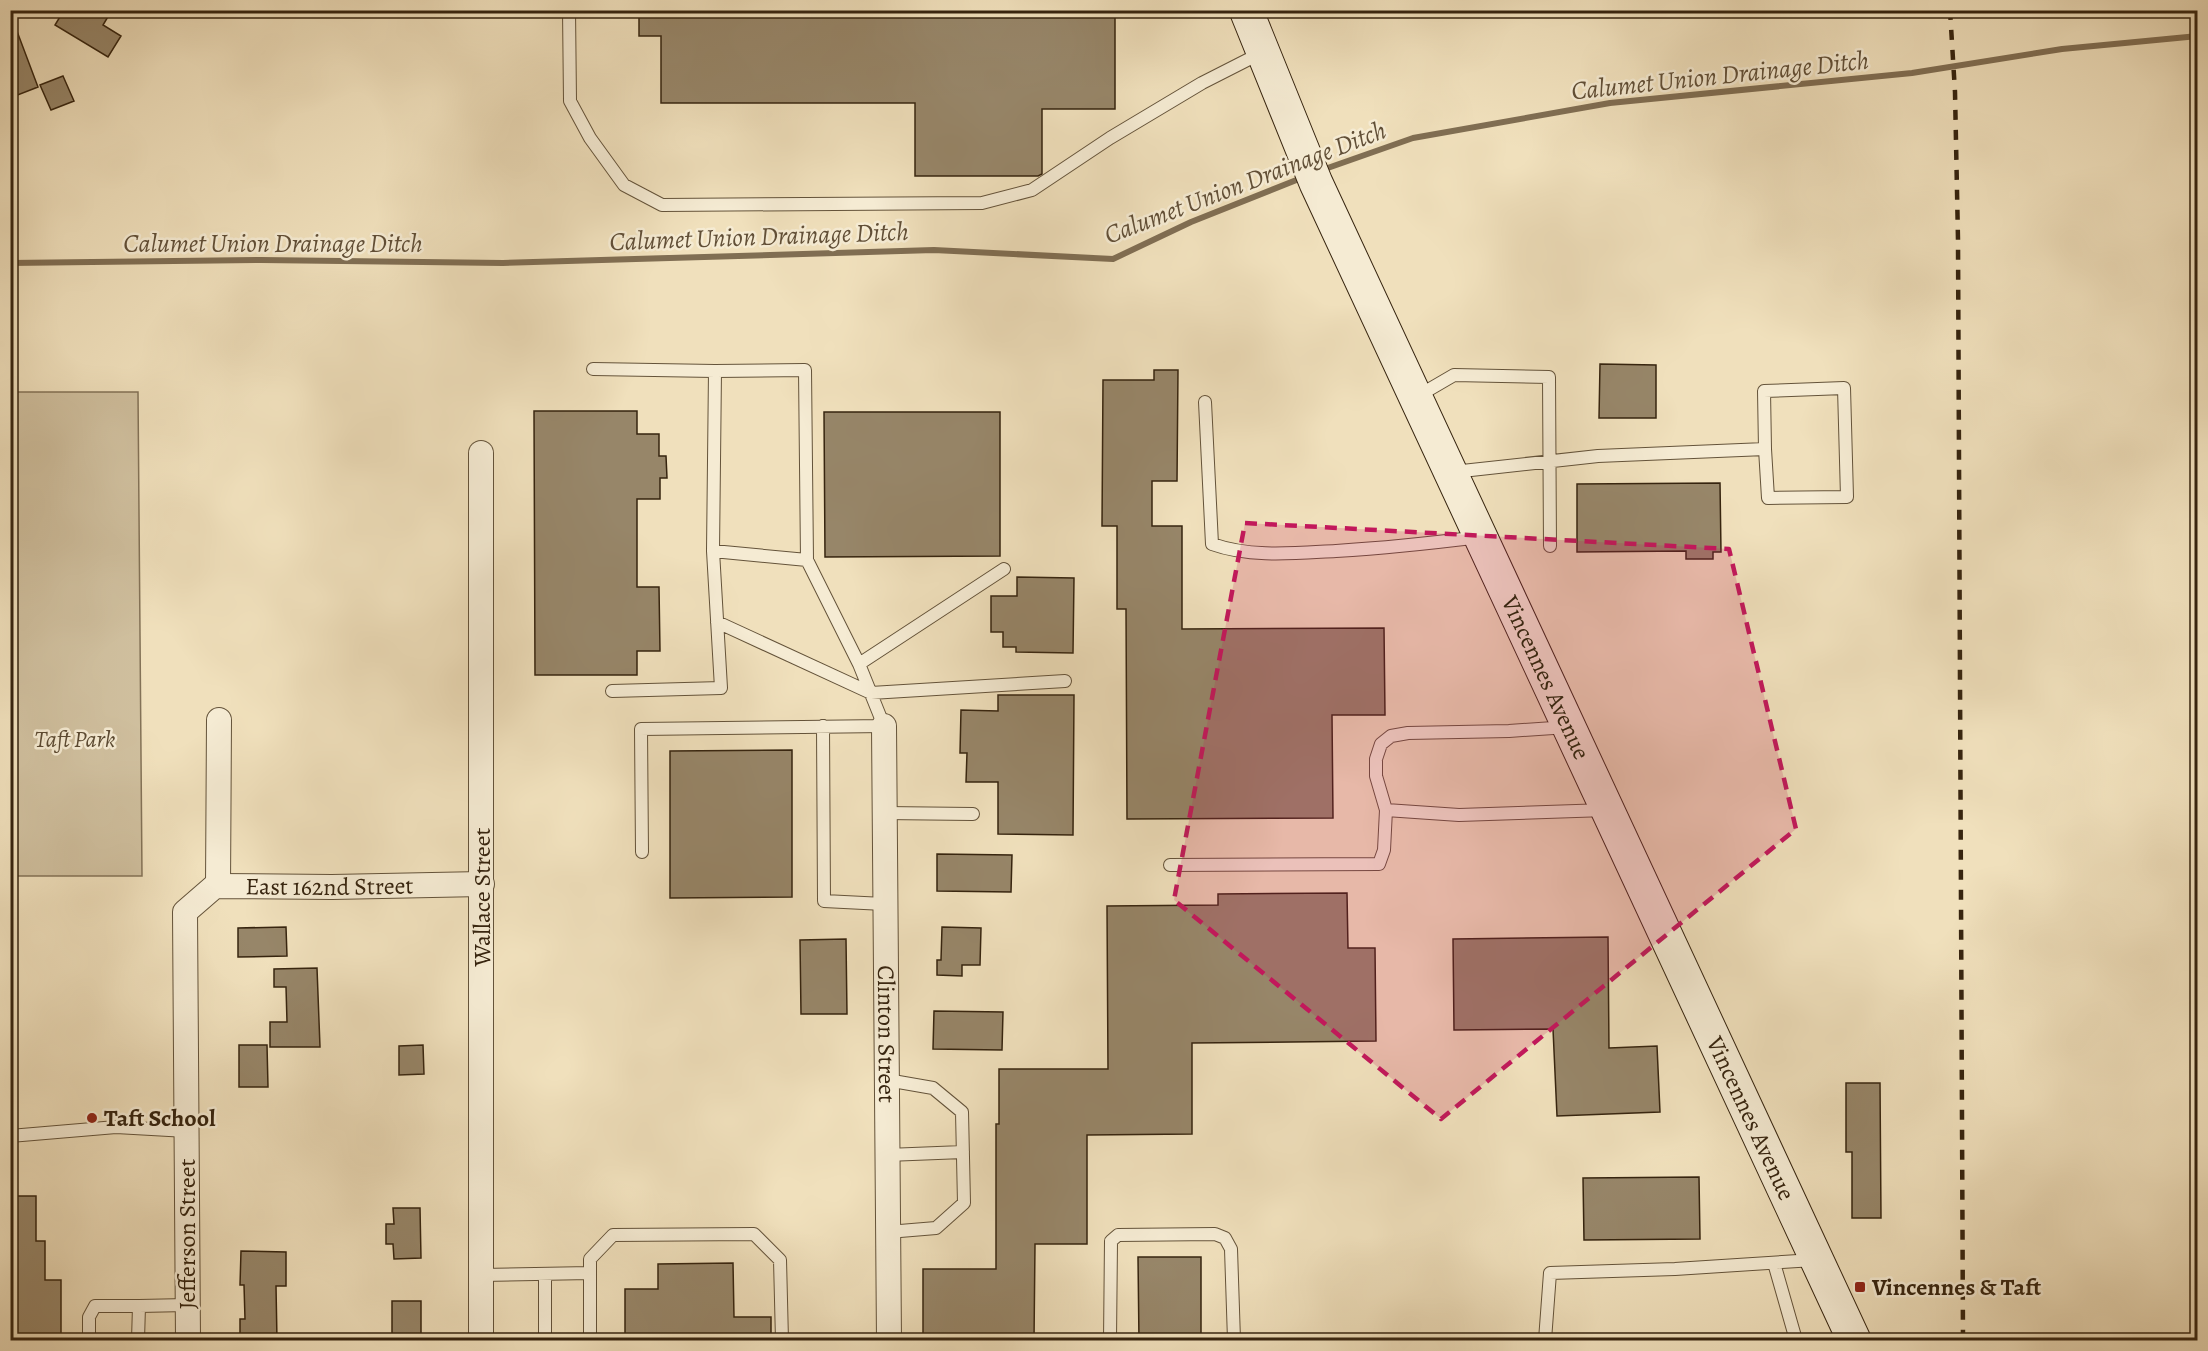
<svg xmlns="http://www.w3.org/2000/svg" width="2208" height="1351" font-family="Alegreya,serif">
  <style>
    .green { fill: #d0c09f; stroke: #837257; stroke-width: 1.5 }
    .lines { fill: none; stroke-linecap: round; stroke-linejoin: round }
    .stream { stroke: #806e53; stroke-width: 6 }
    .building { fill: #978669; stroke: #36240f; stroke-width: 1.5 }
    .lane-casing { stroke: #64533a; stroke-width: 14 }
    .street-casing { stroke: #64533a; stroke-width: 26 }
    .secondary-casing { stroke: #36240f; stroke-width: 35 }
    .lane { stroke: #f5ebd3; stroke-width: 12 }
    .street { stroke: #f5ebd3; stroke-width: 24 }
    .secondary { stroke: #f5ebd3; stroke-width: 33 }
    .rail { stroke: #36240f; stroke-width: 4.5; stroke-dasharray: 10 10; stroke-linecap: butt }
    .marked { fill: #c2185b; fill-opacity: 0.2; stroke: #c2185b; stroke-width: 4.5; stroke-dasharray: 12 8; stroke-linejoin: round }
    .poi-dot { fill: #8f2418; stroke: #f5ebd3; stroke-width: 2 }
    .labels { text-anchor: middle; stroke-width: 5; stroke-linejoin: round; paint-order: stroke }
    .street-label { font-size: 24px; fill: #36240f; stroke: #f5ebd3 }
    .park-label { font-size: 24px; font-style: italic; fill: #5c4b33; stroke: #f5ebd3 }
    .poi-label { font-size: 24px; font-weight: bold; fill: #36240f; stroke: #f5ebd3; text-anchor: start }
    .water-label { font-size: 26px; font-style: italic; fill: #614f37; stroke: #f5ebd3 }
  </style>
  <rect width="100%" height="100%" fill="#f0e0bc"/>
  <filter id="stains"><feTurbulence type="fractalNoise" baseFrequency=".00333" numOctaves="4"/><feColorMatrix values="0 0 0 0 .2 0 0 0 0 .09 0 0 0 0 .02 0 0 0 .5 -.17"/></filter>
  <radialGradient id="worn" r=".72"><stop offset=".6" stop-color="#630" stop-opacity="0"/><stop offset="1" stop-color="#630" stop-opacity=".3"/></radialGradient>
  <path class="green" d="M 10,392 L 138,392 L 142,876 L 11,876 Z"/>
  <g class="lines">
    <path class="stream" d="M 1322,170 L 1413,138 L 1610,103 L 1912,73 L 2062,49 L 2198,36
      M 10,263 L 261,260 L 503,263 L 934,250 L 1113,259 L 1191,222 L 1304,177"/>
  </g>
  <path class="building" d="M 64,10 L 112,10 L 103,25 L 121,36 L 108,57 L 55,25 Z
    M 639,10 L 1115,10 L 1115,109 L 1042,109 L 1042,174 L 1038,176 L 915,176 L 915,103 L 661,103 L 661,36 L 639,36 Z
    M 12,18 L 38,87 L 10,98 L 10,19 Z
    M 63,76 L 74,101 L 51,110 L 40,85 Z
    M 1600,364 L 1656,365 L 1656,418 L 1599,418 Z
    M 1154,370 L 1178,370 L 1177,481 L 1152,481 L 1152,526 L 1182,526 L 1182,629 L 1384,628 L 1385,715 L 1332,715 L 1333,818 L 1127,819 L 1126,609 L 1117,609 L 1117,526 L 1102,526 L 1103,380 L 1154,380 Z
    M 534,411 L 637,411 L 637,434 L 659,434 L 659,456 L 666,456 L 667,478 L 660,478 L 660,499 L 637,499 L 637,587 L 659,587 L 660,651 L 637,651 L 637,675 L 535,675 Z
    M 824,412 L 1000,412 L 1000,556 L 825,557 Z
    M 1720,483 L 1721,552 L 1713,552 L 1713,559 L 1686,559 L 1686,551 L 1577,552 L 1577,484 Z
    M 1017,577 L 1074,578 L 1073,653 L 1016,652 L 1016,647 L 1003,647 L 1003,632 L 991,632 L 991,596 L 1017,596 Z
    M 998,695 L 1074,695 L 1073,835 L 998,834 L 998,782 L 966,782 L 967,753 L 960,753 L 961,710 L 998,711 Z
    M 792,750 L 792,897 L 670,898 L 670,751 Z
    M 937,854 L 1012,855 L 1011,892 L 937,891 Z
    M 1347,893 L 1348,948 L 1375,948 L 1376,1041 L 1192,1043 L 1192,1134 L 1087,1135 L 1087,1244 L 1035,1244 L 1034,1341 L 923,1341 L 923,1269 L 996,1269 L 996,1124 L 999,1124 L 999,1069 L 1108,1069 L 1107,906 L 1218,905 L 1218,894 Z
    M 286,927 L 287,956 L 238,957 L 238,928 Z
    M 942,927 L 981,928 L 980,965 L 962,965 L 962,976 L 937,975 L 937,960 L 941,960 Z
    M 1608,937 L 1609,1048 L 1657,1046 L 1660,1112 L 1557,1116 L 1553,1029 L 1454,1030 L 1453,939 Z
    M 846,939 L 847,1014 L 801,1014 L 800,940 Z
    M 317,968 L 320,1047 L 270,1047 L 270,1022 L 287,1022 L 286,987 L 274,987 L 274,969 Z
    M 934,1011 L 1003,1012 L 1002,1050 L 933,1049 Z
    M 239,1045 L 267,1045 L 268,1087 L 239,1087 Z
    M 423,1045 L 424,1074 L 399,1075 L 399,1046 Z
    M 1846,1083 L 1880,1083 L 1881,1218 L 1852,1218 L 1852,1152 L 1846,1152 Z
    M 1699,1177 L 1700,1239 L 1584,1240 L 1583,1178 Z
    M 10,1196 L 36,1196 L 36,1241 L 45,1241 L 45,1280 L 61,1280 L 61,1341 L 10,1341 Z
    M 393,1208 L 420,1208 L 421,1258 L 394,1259 L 393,1244 L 386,1244 L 386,1224 L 394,1224 Z
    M 241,1251 L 286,1252 L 286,1286 L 276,1286 L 277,1341 L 240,1341 L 240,1319 L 245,1319 L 244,1285 L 240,1285 Z
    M 1138,1257 L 1201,1257 L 1201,1341 L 1139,1341 Z
    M 733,1263 L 734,1317 L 771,1317 L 771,1341 L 625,1341 L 625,1289 L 658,1289 L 658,1264 Z
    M 392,1301 L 421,1301 L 421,1341 L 392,1341 Z"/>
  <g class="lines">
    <defs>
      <path id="lane" d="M 569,10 L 570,101 L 590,138 L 624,185 L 662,205 L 982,203 L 1032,190 L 1110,138 L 1202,83 L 1263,52
        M 593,369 L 715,371 L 713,551 L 721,688 L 612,691
        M 715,371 L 805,370 L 807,560
        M 1418,396 L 1454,375 L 1549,377 L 1550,546
        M 1205,402 L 1212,544 C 1251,558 1296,553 1336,551 C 1384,548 1432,543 1480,537
        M 1453,472 L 1598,456 L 1765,449 L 1764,391 L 1844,388 L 1847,497 L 1768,498 L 1765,449
        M 717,622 L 871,693 L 1065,681
        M 859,664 L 1004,569
        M 823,726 L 824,901 L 884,904
        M 1568,727 L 1509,731 L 1408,733 L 1391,736 L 1381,744 L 1376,759 L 1376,776 L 1386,810 L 1459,815 L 1606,810
        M 884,813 L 973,814
        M 642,852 L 641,729 L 884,726 L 859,664 L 807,560 L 713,551
        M 1170,865 L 1379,864 L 1384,850 L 1386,810
        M 887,1080 L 933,1088 L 962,1112 L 964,1203 L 936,1228 L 888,1232
        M 10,1136 L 116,1127 L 187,1131
        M 887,1155 L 963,1152
        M 1774,1263 L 1796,1340
        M 545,1274 L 545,1340
        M 481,1275 L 590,1273
        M 89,1340 L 89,1317 L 95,1306 L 139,1306
        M 138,1340 L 139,1306 L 187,1305
        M 590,1340 L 590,1259 L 613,1235 L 754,1234 L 780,1260 L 782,1340
        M 1110,1340 L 1111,1241 L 1118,1235 L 1215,1234 L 1225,1238 L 1231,1249 L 1234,1340
        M 1545,1340 L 1550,1273 L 1675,1269 L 1814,1260"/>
      <g id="street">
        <path d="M 481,453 L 481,1340"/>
        <path id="s1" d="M 884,726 L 889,1340"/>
        <path d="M 218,886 L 219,720"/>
        <path id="s2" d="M 188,1340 L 185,912 L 215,886 L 332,887 L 482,884"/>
      </g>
      <g id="secondary">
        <path id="s3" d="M 1246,10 L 1316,183 L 1854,1340"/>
      </g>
    </defs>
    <use href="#lane" class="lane-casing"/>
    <use href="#street" class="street-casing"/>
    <use href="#secondary" class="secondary-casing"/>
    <use href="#lane" class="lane"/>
    <use href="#street" class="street"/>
    <use href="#secondary" class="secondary"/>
    <path class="rail" d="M 1950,10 L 1955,92 L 1958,240 L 1963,1340"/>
  </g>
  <path class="marked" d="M 1245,523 L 1729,549 L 1796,829 L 1441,1119 L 1174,900 Z"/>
  <g class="poi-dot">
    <circle cx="92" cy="1118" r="6"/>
    <rect x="1854" y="1281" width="12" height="12" rx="3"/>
  </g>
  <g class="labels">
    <g class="street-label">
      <text dy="8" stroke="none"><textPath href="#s3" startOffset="732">Vincennes Avenue</textPath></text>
      <text dy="8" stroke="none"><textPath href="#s2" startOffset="582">East 162nd Street</textPath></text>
      <text transform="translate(482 897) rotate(-90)" y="8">Wallace Street</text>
      <text dy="8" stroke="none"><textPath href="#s1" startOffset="308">Clinton Street</textPath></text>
      <text dy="8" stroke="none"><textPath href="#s3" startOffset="1218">Vincennes Avenue</textPath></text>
      <text transform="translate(187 1234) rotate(-90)" y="8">Jefferson Street</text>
    </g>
    <g class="park-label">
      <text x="75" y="747">Taft Park</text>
    </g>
    <g class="poi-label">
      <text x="104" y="1126">Taft School</text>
      <text x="1872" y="1295">Vincennes &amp; Taft</text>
    </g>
    <g class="water-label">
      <text transform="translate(1720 75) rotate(-6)" y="9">Calumet Union Drainage Ditch</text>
      <text transform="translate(1245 182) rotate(-21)" y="9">Calumet Union Drainage Ditch</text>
      <text transform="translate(759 236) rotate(-2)" y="9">Calumet Union Drainage Ditch</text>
      <text x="273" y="252">Calumet Union Drainage Ditch</text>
    </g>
  </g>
  <rect width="2208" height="1351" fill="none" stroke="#f0e0bc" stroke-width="36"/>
  <rect x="12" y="12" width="2184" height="1327" fill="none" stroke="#36240f" stroke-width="3"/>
  <rect x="18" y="18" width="2172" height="1315" fill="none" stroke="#36240f" stroke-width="1.5"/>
  <rect width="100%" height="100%" filter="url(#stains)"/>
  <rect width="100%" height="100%" fill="url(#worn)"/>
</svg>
